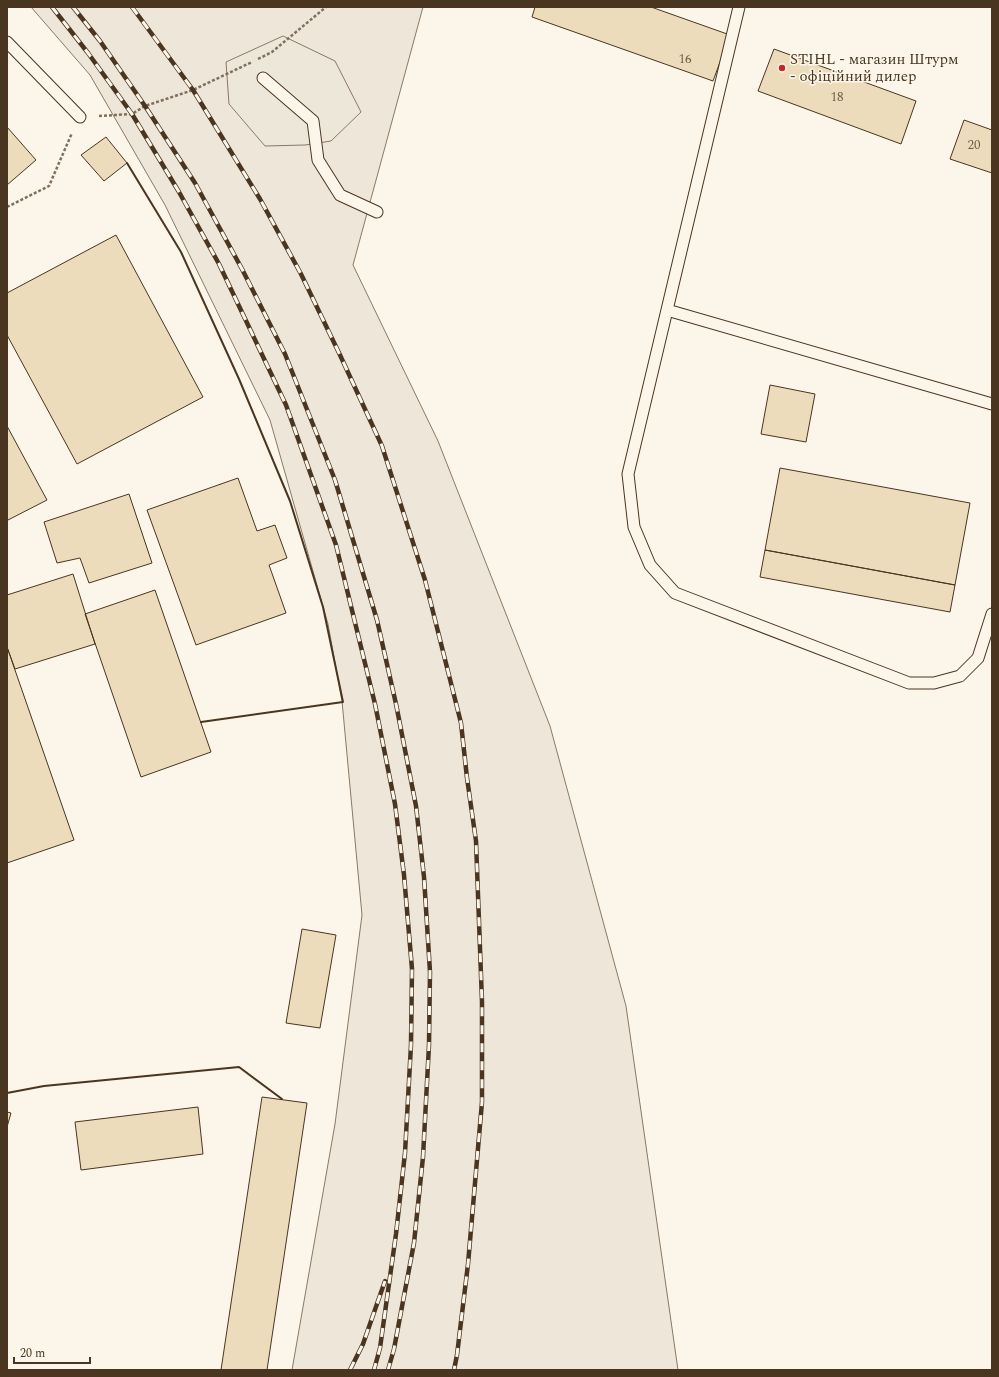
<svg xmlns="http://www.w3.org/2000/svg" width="999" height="1377" font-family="Spectral,serif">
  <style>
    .green { fill: #ede6d9; stroke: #887966 }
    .parking { fill: #ede7d9; stroke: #887966 }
    .building { fill: #ecdcbc; stroke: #4a3520 }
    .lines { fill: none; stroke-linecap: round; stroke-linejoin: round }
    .lane-casing { stroke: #4a3520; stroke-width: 13 }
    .path { stroke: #7f6f5c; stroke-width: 2.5; stroke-dasharray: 3 2; stroke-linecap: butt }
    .lane { stroke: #fbf6e9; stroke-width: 11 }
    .rail-casing { stroke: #4a3520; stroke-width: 4.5 }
    .rail { stroke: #fbf6e9; stroke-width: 3; stroke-dasharray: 9; stroke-linecap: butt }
    .wall { stroke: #4a3520; stroke-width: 2 }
    .poi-dot { fill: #c62828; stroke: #fbf6e9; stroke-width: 1.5 }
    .labels { text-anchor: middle; stroke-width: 3; stroke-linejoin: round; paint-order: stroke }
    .number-label { font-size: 13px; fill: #725f47 }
    .poi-label { font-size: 15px; fill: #4a3520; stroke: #fbf6e9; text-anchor: start }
  </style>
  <rect width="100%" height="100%" fill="#fbf6e9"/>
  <path class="green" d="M 31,7 L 423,7 L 353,265 L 438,441 L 550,726 L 626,1006 L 678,1370 L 292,1370 L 335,1124 L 362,915 L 342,701 L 328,624 L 270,420 L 165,205 L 90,75 Z"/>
  <path class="parking" d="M 283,36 L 335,61 L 361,112 L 331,141 L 305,145 L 265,146 L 229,104 L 226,62 Z"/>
  <path class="building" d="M 535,7 L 651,7 L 730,35 L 713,81 L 532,17 Z
    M 774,49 L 916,101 L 901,144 L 758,91 Z
    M 964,120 L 992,130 L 992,173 L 950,159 Z
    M 7,127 L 36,160 L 7,185 Z
    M 106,137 L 127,163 L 104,181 L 81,155 Z
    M 116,235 L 203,397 L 77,464 L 7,335 L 7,293 Z
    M 770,385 L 815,394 L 806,442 L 761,434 Z
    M 7,426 L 47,500 L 8,520 L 7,519 Z
    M 780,468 L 970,503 L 955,585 L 765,550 Z
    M 238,478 L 257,531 L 275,525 L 287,558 L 269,565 L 286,613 L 196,645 L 147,510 Z
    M 129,494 L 152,563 L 89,583 L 80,558 L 57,563 L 44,522 Z
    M 765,550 L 955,585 L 950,612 L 760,577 Z
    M 73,574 L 95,644 L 15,669 L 7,647 L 7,595 Z
    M 155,590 L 211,752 L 141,777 L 85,614 Z
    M 7,647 L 74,840 L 7,863 Z
    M 302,929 L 336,935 L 320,1028 L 286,1023 Z
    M 262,1097 L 307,1103 L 267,1370 L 221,1370 Z
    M 198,1107 L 203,1154 L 81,1170 L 75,1122 Z
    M 7,1112 L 11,1113 L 7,1127 Z"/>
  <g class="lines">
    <defs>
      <path id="lane" d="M 739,7 L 628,474 L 634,527 L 650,565 L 675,593 L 909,683 L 934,683 L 960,676 L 978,658 L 992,614
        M 7,42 L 80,117
        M 263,78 L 313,121 L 318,160 L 340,195 L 377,212
        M 667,310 L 992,404"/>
    </defs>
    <use href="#lane" class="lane-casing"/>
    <path class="path" d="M 258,59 L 272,52 L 326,7
      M 99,116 L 132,114 L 145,106 L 193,90 L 252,62
      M 7,207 L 49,186 L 72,133"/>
    <use href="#lane" class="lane"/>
    <defs>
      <path id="rail" d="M 52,7 L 88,53 L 132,114 L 179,192 L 219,264 L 286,405 L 336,545 L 375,704 L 395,804 L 404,875 L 412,969 L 411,1045 L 405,1153 L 396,1234 L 380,1348 L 374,1370
        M 73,7 L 100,41 L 145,106 L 195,183 L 242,269 L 285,354 L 335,480 L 377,620 L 396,704 L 416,806 L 424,877 L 430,972 L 429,1045 L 423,1157 L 414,1243 L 394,1349 L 388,1370
        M 132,7 L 193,90 L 260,199 L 301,274 L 340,355 L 382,446 L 425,580 L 461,723 L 467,778 L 476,841 L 482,1002 L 482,1102 L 468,1264 L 457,1355 L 454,1370
        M 350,1370 L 363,1344 L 385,1281"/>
    </defs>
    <use href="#rail" class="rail-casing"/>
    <use href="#rail" class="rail"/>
    <path class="wall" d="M 127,163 L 181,252 L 239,379 L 290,501 L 323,607 L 343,702 L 201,722
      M 7,1093 L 44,1086 L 239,1067 L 282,1099"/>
  </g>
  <circle class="poi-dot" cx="782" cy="68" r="4"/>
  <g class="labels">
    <g class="number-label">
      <text x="685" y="63">16</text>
      <text x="837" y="101">18</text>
      <text x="974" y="149">20</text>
    </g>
    <g class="poi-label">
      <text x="790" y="64">STIHL - магазин Штурм<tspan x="790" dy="17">- офіційний дилер</tspan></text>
    </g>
  </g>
  <rect width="999" height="1377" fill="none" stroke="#4a3520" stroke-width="16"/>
  <path d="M14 1357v6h76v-6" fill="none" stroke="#4a3520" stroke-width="2"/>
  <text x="20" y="1357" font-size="12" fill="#4a3520" stroke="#fbf6e9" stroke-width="3" paint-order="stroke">20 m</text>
</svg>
